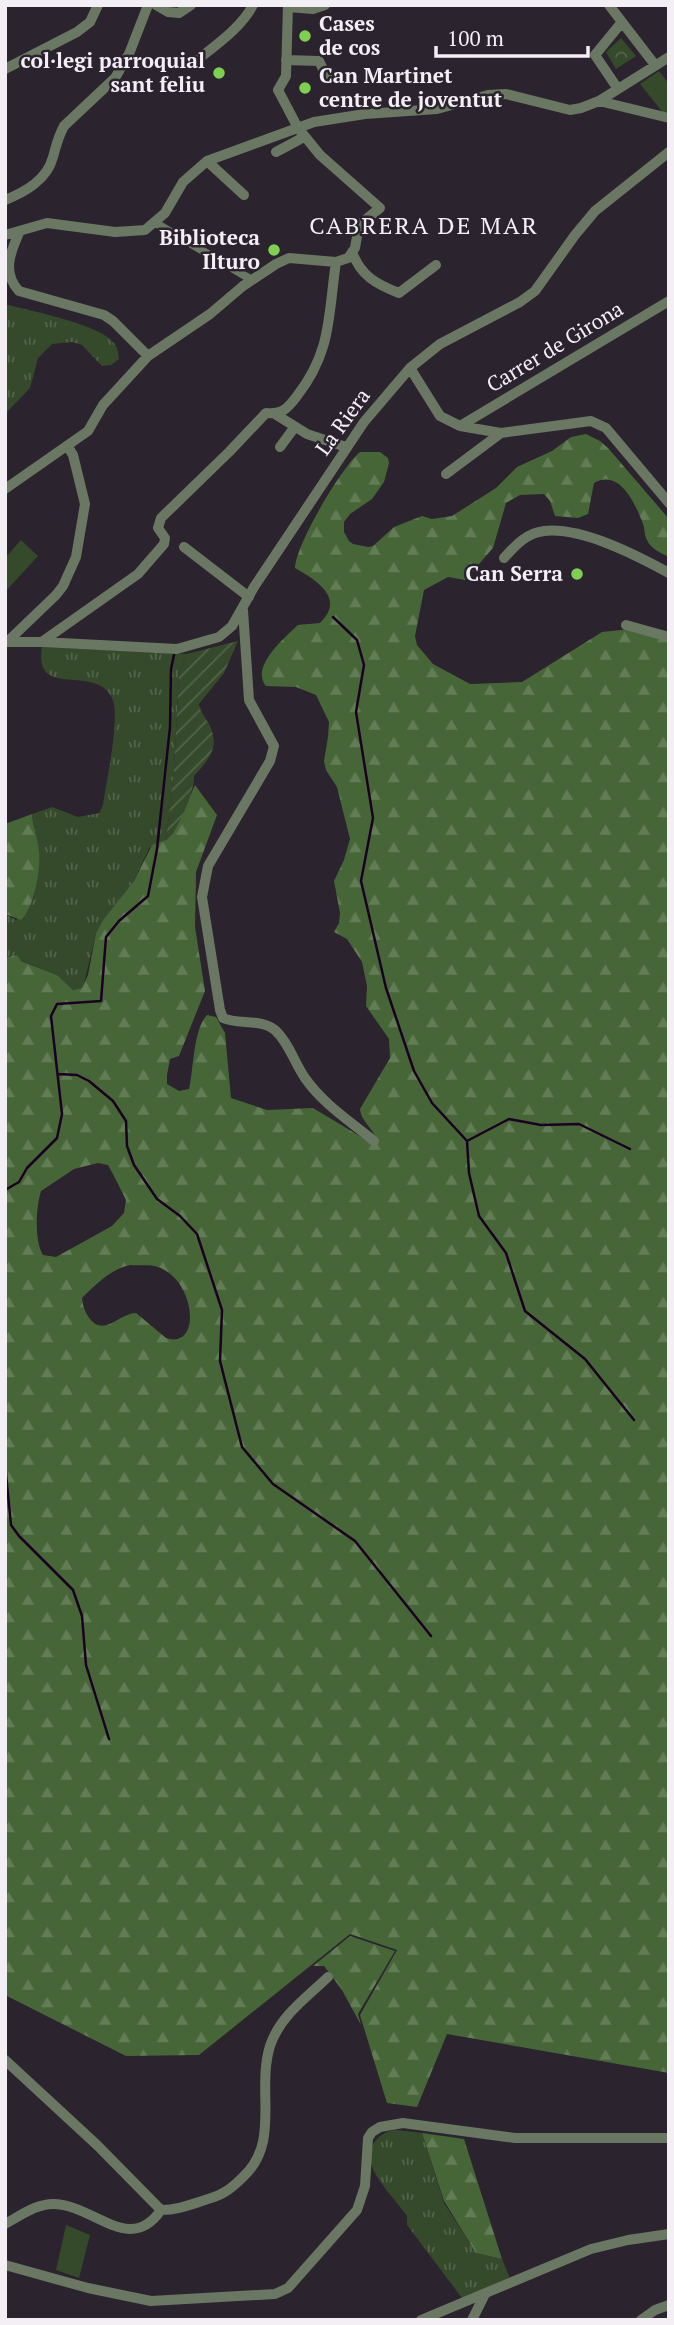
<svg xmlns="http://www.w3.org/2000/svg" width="674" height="2325" font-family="'PT Serif',serif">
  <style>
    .grass { fill: url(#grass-tufts) }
    .forest { fill: url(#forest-firs); fill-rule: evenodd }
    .park { fill: url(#park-crowns) }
    .garden { fill: url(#garden-furrows) }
    .pitch { fill: #354a2b }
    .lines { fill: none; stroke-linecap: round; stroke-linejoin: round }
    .stream { stroke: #1a0021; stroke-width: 2.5 }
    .pedestrian { stroke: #697763; stroke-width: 8 }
    .minor { stroke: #697763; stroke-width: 10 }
    .poi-dot { fill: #7fd052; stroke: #2b232d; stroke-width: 2.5 }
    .labels { text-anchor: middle; stroke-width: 5; stroke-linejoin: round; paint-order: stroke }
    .poi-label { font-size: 21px; font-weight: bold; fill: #f4eff5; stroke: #2b232d; text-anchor: end }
    .street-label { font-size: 21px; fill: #f4eff5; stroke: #2b232d }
    .quarter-label { font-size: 24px; letter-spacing: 2px; fill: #f4eff5; stroke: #2b232d }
  </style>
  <defs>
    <pattern id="grass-tufts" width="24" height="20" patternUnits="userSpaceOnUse" patternTransform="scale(1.75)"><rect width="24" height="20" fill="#354a2b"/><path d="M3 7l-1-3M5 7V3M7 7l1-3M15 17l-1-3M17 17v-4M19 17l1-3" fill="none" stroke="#53644a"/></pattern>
    <pattern id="forest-firs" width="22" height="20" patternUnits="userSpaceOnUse" patternTransform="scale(1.75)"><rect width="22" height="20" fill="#476638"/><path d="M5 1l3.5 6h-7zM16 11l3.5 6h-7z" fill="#627c55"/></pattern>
    <pattern id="park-crowns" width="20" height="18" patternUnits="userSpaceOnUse" patternTransform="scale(1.75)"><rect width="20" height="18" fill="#354a2b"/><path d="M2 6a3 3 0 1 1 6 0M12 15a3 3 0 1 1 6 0" fill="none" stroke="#53644a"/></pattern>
    <pattern id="garden-furrows" width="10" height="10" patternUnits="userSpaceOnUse" patternTransform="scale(1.75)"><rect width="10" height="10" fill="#354a2b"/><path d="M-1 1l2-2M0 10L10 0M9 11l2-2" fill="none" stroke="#53644a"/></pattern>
  </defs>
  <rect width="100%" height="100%" fill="#2b232d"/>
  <path class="grass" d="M 5,304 C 30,311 100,324 114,343 C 118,348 118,353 119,359 L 111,365 L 102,366 L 82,345 L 72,342 L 52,344 L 38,358 L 30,388 L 5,414 Z
    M 42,647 L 187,654 L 179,672 L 174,770 L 166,840 L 149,848 L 134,881 L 103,920 L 96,933 L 84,984 L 82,988 L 73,990 L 57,975 L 10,956 L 5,958 L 5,914 L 16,920 L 28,911 L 34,896 L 39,865 L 39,852 L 32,814 L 52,807 L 78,817 L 99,813 L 103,805 C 106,782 121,717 112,698 C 96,663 33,701 42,647 Z
    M 396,2130 L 422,2133 L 444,2203 L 476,2253 L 502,2259 L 511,2281 L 462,2298 L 407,2225 L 407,2216 C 397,2202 382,2187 374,2171 C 364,2152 375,2132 396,2130 Z"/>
  <path class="forest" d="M 586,434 L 600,441 L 608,448 L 669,519 L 669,557 C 661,553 651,549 647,540 C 644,535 645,529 643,524 C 636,505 620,468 594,483 L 588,514 L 578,518 L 555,516 L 550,501 L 544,494 L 520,495 L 506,503 L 493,548 L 465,580 L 448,577 L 424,590 L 415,636 L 417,645 L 433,664 L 470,684 L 522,682 L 602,632 L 630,629 L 669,641 L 669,2073 L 447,2034 L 417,2107 L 387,2103 L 360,2015 L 397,1950 L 350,1934 L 199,2055 L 126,2056 L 5,1995 L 5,958 L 17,955 L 21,961 L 57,975 L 73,990 L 82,988 L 88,975 L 96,933 L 103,920 L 134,881 L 152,845 L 166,840 L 173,833 L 195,785 L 217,815 L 196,872 L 195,927 L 205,991 L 179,1056 L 170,1059 L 167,1075 L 167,1084 L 179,1091 L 189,1089 C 194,1068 193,1030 207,1015 L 216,1017 L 225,1033 L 231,1098 L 267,1110 L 313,1108 L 368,1141 L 377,1142 C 374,1128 361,1122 360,1109 L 390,1058 L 389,1039 L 366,1006 L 367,986 L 362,962 L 347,939 L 334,932 L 339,923 L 340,913 L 334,881 L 344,860 L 350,839 L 337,787 L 326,770 L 324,761 L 328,737 L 329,722 L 316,695 L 296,687 L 266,686 C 250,667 284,638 298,625 L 320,623 C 346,598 316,580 295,568 C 296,544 341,468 360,452 L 380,452 L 388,458 L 389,463 L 384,482 L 372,499 L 350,514 L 344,522 L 344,532 L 349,541 L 353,544 L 368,547 L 373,546 L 394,527 L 422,516 L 432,519 L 452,516 L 496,488 L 517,467 L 552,451 L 571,437 ZM 98,1163 L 108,1165 L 113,1174 L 126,1200 L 124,1213 L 112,1226 L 56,1257 L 43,1255 C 34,1240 36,1207 41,1191 L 74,1169 ZM 130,1265 C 139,1266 149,1264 158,1267 C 196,1280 202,1350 166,1338 L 136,1313 C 120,1313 104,1337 90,1319 C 85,1312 83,1307 82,1298 C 95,1285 111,1269 130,1265 Z
    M 32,814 C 33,827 38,839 39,852 C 41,869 34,909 21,920 L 5,914 L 5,824 Z
    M 350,1936 L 395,1951 L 358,2014 L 361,2025 L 342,1990 L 324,1966 L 313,1966 Z
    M 422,2133 L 464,2139 L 502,2259 L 476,2253 L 444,2201 Z"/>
  <path class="park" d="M 621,38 L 636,56 L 616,69 L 606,52 Z"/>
  <path class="garden" d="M 238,641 L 224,673 L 199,704 C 201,713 205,717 209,724 C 221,748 208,760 194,776 C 195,790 178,832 166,840 L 174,770 L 179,672 L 187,654 Z"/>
  <path class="pitch" d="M 659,71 L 669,84 L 669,110 L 664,114 L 640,84 Z
    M 21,540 L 38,556 L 5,592 L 5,558 Z
    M 66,2225 L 90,2235 L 79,2278 L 56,2270 Z"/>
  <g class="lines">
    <path class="stream" d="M 333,617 L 357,640 L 364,665 L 356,712 L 373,818 L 361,881 L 386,988 L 414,1071 L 432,1103 L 467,1141 L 469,1173 L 479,1216 L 506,1253 L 525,1311 L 585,1359 L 634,1420
      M 58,1074 L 77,1075 L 89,1081 L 113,1101 L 126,1121 L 127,1146 L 134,1165 L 157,1199 L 180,1216 L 197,1234 L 222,1310 L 220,1361 L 242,1447 L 273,1484 L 355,1541 L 431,1636
      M 467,1141 L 509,1119 L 541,1125 L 579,1124 L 630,1149
      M 5,1190 L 19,1182 L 27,1168 L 57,1138 L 62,1114 L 51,1016 L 57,1004 L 101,1001 L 106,937 L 119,921 L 148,896 L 157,849 L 170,727 L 171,669 L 174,655
      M 5,1464 L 11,1525 L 19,1536 L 73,1590 L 82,1616 L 86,1665 L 109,1739"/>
    <path class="pedestrian" d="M 154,222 L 252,280"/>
    <path class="minor" d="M 156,5 L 168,12 L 179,13 L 191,5
      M 609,5 L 655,65
      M 288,7 L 313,9 L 325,5
      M 286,60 L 319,61 L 328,79 L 354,78
      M 196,61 C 216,45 241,28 253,5
      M 5,69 L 77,32 L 90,22 L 98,5
      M 618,89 L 595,55 L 622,22
      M 599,101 L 669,118
      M 276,152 L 304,137
      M 207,161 L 244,195
      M 5,200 C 25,192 47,180 53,157 C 56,146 58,137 64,126 L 115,78 L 129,54 L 148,5
      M 19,233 C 10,253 2,273 19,291 L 104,315 L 113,321 L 148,356
      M 5,235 L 47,223 L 115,232 L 145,230 L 165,213 L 183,182 L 207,161 L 314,122 L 365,114 L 437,109 L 488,95 L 506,94 L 570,110 L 581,108 L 599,101 L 669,57
      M 352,252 C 361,276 376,284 399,293 L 436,265
      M 410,368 L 440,416 L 460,426 L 501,433 L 591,421 L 606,428 L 669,503
      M 275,414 L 307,434 L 346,447
      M 460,426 L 669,301
      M 280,447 L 294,428
      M 446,474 L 501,433
      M 5,489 L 88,431 L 103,405 L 148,356 L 210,314 L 243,286 L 276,264 L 289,258 L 336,262 L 348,258 L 355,248 L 359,225 L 380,208 L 320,155 L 298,128 L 278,90 L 286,76 L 288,5
      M 184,547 L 249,597
      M 504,558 C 515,546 526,533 544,531 C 582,527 636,555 669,573
      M 243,610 L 249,700 L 274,746 L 270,761 L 208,866 L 202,897 L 220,1010 L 223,1018 C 239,1025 262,1018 276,1031 C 289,1043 295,1064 305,1078 C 323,1104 350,1121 374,1141
      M 626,625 L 669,637
      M 43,641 L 138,574 L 164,544 L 165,538 L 158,528 L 161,518 L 229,452 L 266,413 C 282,415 288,408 297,396 C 332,351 328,316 336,262
      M 7,642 L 42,642 L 177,649 L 219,637 L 232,626 L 254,587 L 364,422 L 410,368 L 440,344 L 520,302 L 535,291 L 575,235 L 595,211 L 669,152
      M 7,642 L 56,595 L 63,586 L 76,557 L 85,504 L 73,455 L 68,447
      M 5,2060 L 97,2145 L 161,2210 C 130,2255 95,2206 55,2204 C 37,2203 20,2216 5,2224
      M 161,2210 C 178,2210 192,2204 208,2199 C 223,2195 232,2188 243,2177 C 281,2142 256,2091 270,2046 C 280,2016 306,1998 328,1977
      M 5,2265 L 88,2288 L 151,2301 L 275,2294 L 288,2288 L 357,2210 L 365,2186 L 368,2138 L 372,2132 L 380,2127 L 403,2123 L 515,2138 L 669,2138
      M 421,2320 L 591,2249 L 628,2240 L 669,2234
      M 472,2320 L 485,2294
      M 641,2320 L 655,2310 L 669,2305"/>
  </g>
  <g class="poi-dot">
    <circle cx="305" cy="36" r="7"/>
    <circle cx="219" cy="73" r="7"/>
    <circle cx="305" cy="88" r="7"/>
    <circle cx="274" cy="250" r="7"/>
    <circle cx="577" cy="574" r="7"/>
  </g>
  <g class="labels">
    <g class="poi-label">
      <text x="319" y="31" text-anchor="start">Cases<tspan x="319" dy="24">de cos</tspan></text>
      <text x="205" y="68">col·legi parroquial<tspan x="205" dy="24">sant feliu</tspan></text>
      <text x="319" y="83" text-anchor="start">Can Martinet<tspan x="319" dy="24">centre de joventut</tspan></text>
      <text x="260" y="245">Biblioteca<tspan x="260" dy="24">Ilturo</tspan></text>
      <text x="563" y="581">Can Serra</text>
    </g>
    <g class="street-label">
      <text transform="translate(555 347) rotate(-31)" y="7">Carrer de Girona</text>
      <text transform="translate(343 422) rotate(-54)" y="7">La Riera</text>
    </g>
    <g class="quarter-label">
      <text x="424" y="234">CABRERA DE MAR</text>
    </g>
  </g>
  <rect width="674" height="2325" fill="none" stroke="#f4eff5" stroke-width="14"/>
  <path d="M436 46v10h152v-10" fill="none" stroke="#f4eff5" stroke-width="3.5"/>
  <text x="447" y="46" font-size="21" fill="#f4eff5" stroke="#2b232d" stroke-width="5" paint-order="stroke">100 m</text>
</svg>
